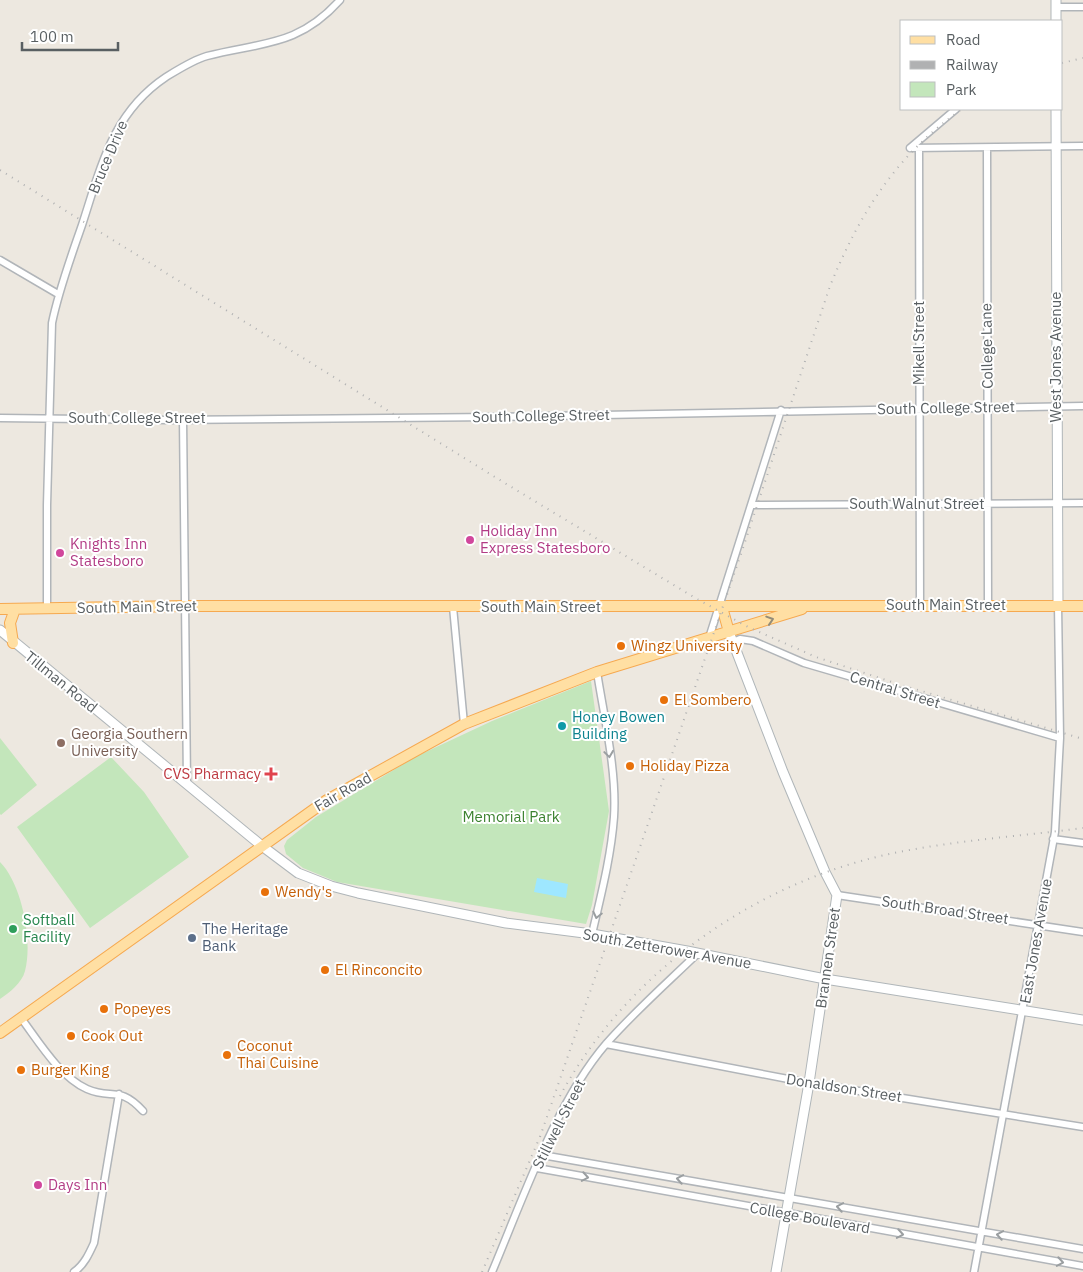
<svg xmlns="http://www.w3.org/2000/svg" width="1083" height="1272" font-family="'IBM Plex Sans',sans-serif">
  <style>
    .green { fill: #c3e6bb }
    .water { fill: #9ee7ff }
    .lines { fill: none; stroke-linecap: round; stroke-linejoin: round }
    .street-casing { stroke: #b1b5b9; stroke-width: 9 }
    .secondary-casing { stroke: #b0b6b9; stroke-width: 11 }
    .primary-casing { stroke: #f6a950; stroke-width: 12 }
    .street { stroke: #fff; stroke-width: 6 }
    .secondary { stroke: #fff; stroke-width: 9 }
    .primary { stroke: #ffdfa3; stroke-width: 10 }
    .rail { stroke: #b0b1b2; stroke-width: 2; stroke-dasharray: 1 6; stroke-linecap: butt }
    .oneway { stroke: #938c79 }
    .oneway2 { stroke: #9b9fa1 }
    .hotel-dot { fill: #d1479c; stroke: #fff; stroke-width: 2 }
    .food-dot { fill: #e8710a; stroke: #fff; stroke-width: 2 }
    .culture-dot { fill: #0f9aa8; stroke: #fff; stroke-width: 2 }
    .education-dot { fill: #8d6e63; stroke: #fff; stroke-width: 2 }
    .health-dot { fill: #e0444e; stroke: #fff; stroke-width: 2 }
    .leisure-dot { fill: #2e9e5b; stroke: #fff; stroke-width: 2 }
    .service-dot { fill: #5c6f8a; stroke: #fff; stroke-width: 2 }
    .labels { text-anchor: middle; stroke-width: 4; stroke-linejoin: round; paint-order: stroke }
    .street-label { font-size: 15px; fill: #595f62; stroke: #fff }
    .hotel-label { font-size: 15px; fill: #b23c85; stroke: #fff; text-anchor: start }
    .food-label { font-size: 15px; fill: #c56008; stroke: #fff; text-anchor: start }
    .culture-label { font-size: 15px; fill: #0d838f; stroke: #fff; text-anchor: start }
    .education-label { font-size: 15px; fill: #785e54; stroke: #fff; text-anchor: start }
    .health-label { font-size: 15px; fill: #be3a42; stroke: #fff; text-anchor: end }
    .park-label { font-size: 15px; fill: #3c8230; stroke: #fff }
    .leisure-label { font-size: 15px; fill: #27864d; stroke: #fff; text-anchor: start }
    .service-label { font-size: 15px; fill: #4e5e75; stroke: #fff; text-anchor: start }
  </style>
  <rect width="100%" height="100%" fill="#ede8e0"/>
  <path class="green" d="M 591,681 L 609,811 L 592,905 L 586,924 L 337,882 L 303,868 L 286,854 L 284,846 L 287,840 L 316,817 L 415,757 L 492,721 Z
    M 0,738 L 37,785 L 1,815 L 0,814 Z
    M 111,757 L 144,792 L 189,857 L 90,928 L 17,827 Z
    M 0,862 C 22,884 33,941 25,971 C 22,983 9,993 0,999 Z"/>
  <path class="water" d="M 537,878 L 568,884 L 566,898 L 534,892 Z"/>
  <g class="lines">
    <defs>
      <path id="street" d="M 1056,7 L 1083,7
        M 910,148 L 1083,146
        M 910,148 L 956,109
        M 919,148 L 920,606
        M 987,148 L 988,605
        M 0,260 L 58,294
        M 0,418 L 168,420 L 495,417 L 1083,406
        M 183,419 L 187,783
        M 752,505 L 1083,503
        M 453,607 L 464,724
        M 47,609 L 47,505 L 52,323 C 59,289 71,257 82,225 C 101,167 112,113 166,77 C 179,69 193,60 207,56 C 261,42 298,47 340,0
        M 709,638 L 781,410
        M 733,642 L 740,639 L 753,641 L 804,663 L 1060,738
        M 1053,839 L 1083,843
        M 837,895 L 1083,932
        M 592,934 C 601,895 611,857 614,817 C 617,771 604,717 597,672
        M 21,1018 C 39,1042 59,1076 87,1089 C 112,1100 119,1085 143,1111
        M 606,1044 L 809,1083 L 1083,1127
        M 542,1155 L 1083,1249
        M 537,1168 L 1083,1266
        M 74,1272 C 84,1265 89,1254 94,1243 L 119,1094
        M 492,1272 C 522,1201 556,1102 606,1044 C 634,1012 667,983 698,953
        M 974,1272 L 1055,832 L 1060,738 L 1058,605"/>
      <path id="secondary" d="M 1056,21 L 1056,0
        M 1056,109 L 1058,605
        M 0,630 L 262,846 L 298,873 L 331,886 L 358,893 L 506,923 L 592,934 L 687,951 L 825,979 L 1083,1020
        M 729,632 L 783,772 L 825,872 L 837,895 L 809,1083 L 776,1272"/>
      <path id="primary" d="M 722,607 L 729,632
        M 0,609 L 184,606 L 1083,606
        M 13,643 L 10,623 L 15,609
        M 0,1033 L 327,800 L 464,724 L 597,672 L 802,609"/>
    </defs>
    <use href="#street" class="street-casing"/>
    <use href="#secondary" class="secondary-casing"/>
    <use href="#primary" class="primary-casing"/>
    <use href="#street" class="street"/>
    <use href="#secondary" class="secondary"/>
    <use href="#primary" class="primary"/>
    <path class="rail" d="M 1062,63 L 1083,58
      M 0,170 L 503,482 L 697,599 L 748,627 L 816,657 L 898,684 L 1083,739
      M 560,1096 C 628,970 760,879 899,852 C 960,840 1022,836 1083,828
      M 540,1137 L 741,554 L 830,286 C 860,213 896,155 962,109
      M 482,1272 L 542,1132"/>
  </g>
  <defs><path id="oneway-chevron" d="M-2-3.5L2.5 0L-2 3.5" fill="none" stroke-width="1.6" stroke-linecap="round" stroke-linejoin="round" transform="scale(1.25)"/></defs>
  <use class="oneway" href="#oneway-chevron" transform="translate(770 620) rotate(-18)"/>
  <g class="oneway2">
    <use href="#oneway-chevron" transform="translate(609 754) rotate(82)"/>
    <use href="#oneway-chevron" transform="translate(597 915) rotate(103)"/>
    <use href="#oneway-chevron" transform="translate(585 1177) rotate(10)"/>
    <use href="#oneway-chevron" transform="translate(680 1179) rotate(-170)"/>
    <use href="#oneway-chevron" transform="translate(840 1207) rotate(-170)"/>
    <use href="#oneway-chevron" transform="translate(900 1234) rotate(10)"/>
    <use href="#oneway-chevron" transform="translate(1000 1235) rotate(-170)"/>
    <use href="#oneway-chevron" transform="translate(1060 1262) rotate(10)"/>
  </g>
  <g class="hotel-dot">
    <circle cx="470" cy="540" r="5"/>
    <circle cx="60" cy="553" r="5"/>
    <circle cx="38" cy="1185" r="5"/>
  </g>
  <g class="food-dot">
    <circle cx="621" cy="646" r="5"/>
    <circle cx="664" cy="700" r="5"/>
    <circle cx="630" cy="766" r="5"/>
    <circle cx="265" cy="892" r="5"/>
    <circle cx="325" cy="970" r="5"/>
    <circle cx="104" cy="1009" r="5"/>
    <circle cx="71" cy="1036" r="5"/>
    <circle cx="227" cy="1055" r="5"/>
    <circle cx="21" cy="1070" r="5"/>
  </g>
  <circle class="culture-dot" cx="562" cy="726" r="5"/>
  <circle class="education-dot" cx="61" cy="743" r="5"/>
  <path class="health-dot" d="M268.5 766.5h5v5h5v5h-5v5h-5v-5h-5v-5h5z"/>
  <circle class="leisure-dot" cx="13" cy="929" r="5"/>
  <circle class="service-dot" cx="192" cy="938" r="5"/>
  <g class="labels">
    <g class="street-label">
      <text transform="translate(108 157) rotate(-67)" y="5">Bruce Drive</text>
      <text transform="translate(919 343) rotate(-90)" y="5">Mikell Street</text>
      <text transform="translate(987 346) rotate(-91)" y="5">College Lane</text>
      <text transform="translate(1056 357) rotate(-90)" y="5">West Jones Avenue</text>
      <text transform="translate(946 408) rotate(-1)" y="5">South College Street</text>
      <text transform="translate(541 416) rotate(-1)" y="5">South College Street</text>
      <text x="137" y="423">South College Street</text>
      <text x="917" y="509">South Walnut Street</text>
      <text x="946" y="610">South Main Street</text>
      <text transform="translate(137 607) rotate(-1)" y="5">South Main Street</text>
      <text x="541" y="612">South Main Street</text>
      <text transform="translate(61 682) rotate(39)" y="5">Tillman Road</text>
      <text transform="translate(895 690) rotate(17)" y="5">Central Street</text>
      <text transform="translate(343 792) rotate(-30)" y="5">Fair Road</text>
      <text transform="translate(945 910) rotate(8)" y="5">South Broad Street</text>
      <text transform="translate(1036 941) rotate(-80)" y="5">East Jones Avenue</text>
      <text transform="translate(667 949) rotate(10)" y="5">South Zetterower Avenue</text>
      <text transform="translate(828 958) rotate(-82)" y="5">Brannen Street</text>
      <text transform="translate(844 1088) rotate(9)" y="5">Donaldson Street</text>
      <text transform="translate(559 1124) rotate(-63)" y="5">Stillwell Street</text>
      <text transform="translate(810 1218) rotate(10)" y="5">College Boulevard</text>
    </g>
    <g class="hotel-label">
      <text x="480" y="536">Holiday Inn<tspan x="480" dy="17">Express Statesboro</tspan></text>
      <text x="70" y="549">Knights Inn<tspan x="70" dy="17">Statesboro</tspan></text>
      <text x="48" y="1190">Days Inn</text>
    </g>
    <g class="food-label">
      <text x="631" y="651">Wingz University</text>
      <text x="674" y="705">El Sombero</text>
      <text x="640" y="771">Holiday Pizza</text>
      <text x="275" y="897">Wendy's</text>
      <text x="335" y="975">El Rinconcito</text>
      <text x="114" y="1014">Popeyes</text>
      <text x="81" y="1041">Cook Out</text>
      <text x="237" y="1051">Coconut<tspan x="237" dy="17">Thai Cuisine</tspan></text>
      <text x="31" y="1075">Burger King</text>
    </g>
    <g class="culture-label">
      <text x="572" y="722">Honey Bowen<tspan x="572" dy="17">Building</tspan></text>
    </g>
    <g class="education-label">
      <text x="71" y="739">Georgia Southern<tspan x="71" dy="17">University</tspan></text>
    </g>
    <g class="health-label">
      <text x="261" y="779">CVS Pharmacy</text>
    </g>
    <g class="park-label">
      <text x="511" y="822">Memorial Park</text>
    </g>
    <g class="leisure-label">
      <text x="23" y="925">Softball<tspan x="23" dy="17">Facility</tspan></text>
    </g>
    <g class="service-label">
      <text x="202" y="934">The Heritage<tspan x="202" dy="17">Bank</tspan></text>
    </g>
  </g>
  <rect x="900" y="20" width="162" height="90" fill="#ffffff" stroke="#bdbfc0"/>
  <rect x="910" y="36" width="25" height="8" fill="#ffdfa3" stroke="#bdbfc0"/>
  <text x="946" y="45" font-size="15" fill="#595f62">Road</text>
  <rect x="910" y="61" width="25" height="8" fill="#b0b1b2" stroke="#bdbfc0"/>
  <text x="946" y="70" font-size="15" fill="#595f62">Railway</text>
  <rect x="910" y="82" width="25" height="15" fill="#c3e6bb" stroke="#bdbfc0"/>
  <text x="946" y="95" font-size="15" fill="#595f62">Park</text>
  <path d="M22 42v8h96v-8" fill="none" stroke="#595f62" stroke-width="2.5"/>
  <text x="30" y="42" font-size="15" fill="#595f62" stroke="#ffffff" stroke-width="4" paint-order="stroke">100 m</text>
</svg>
